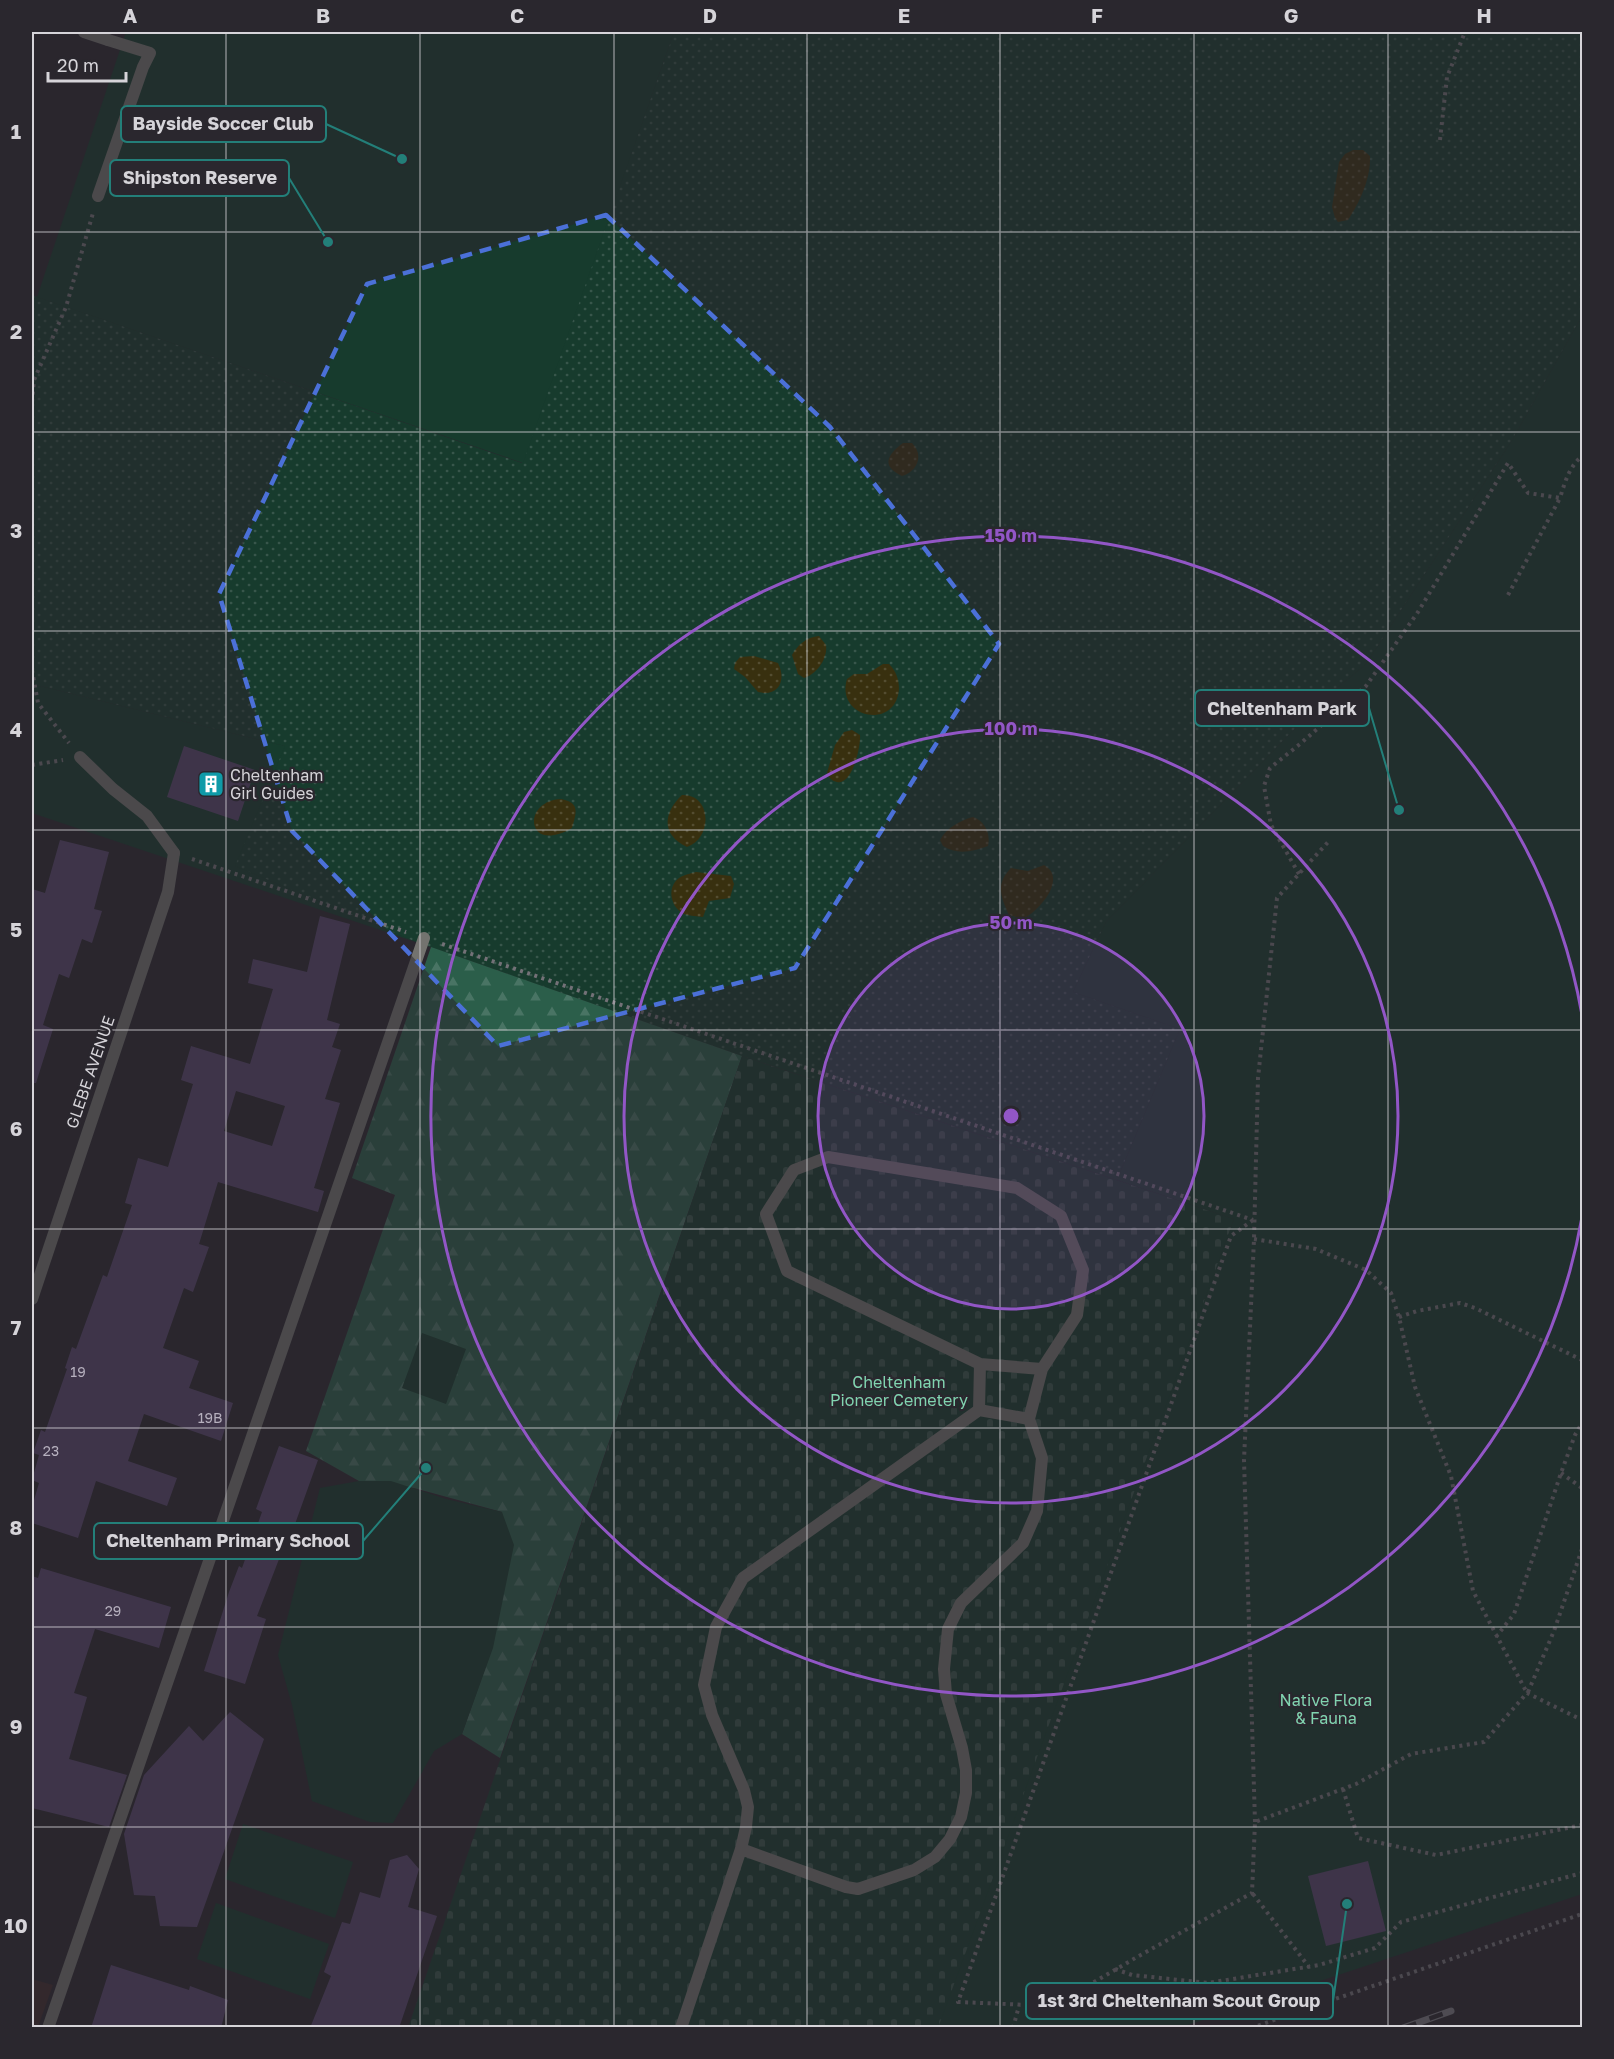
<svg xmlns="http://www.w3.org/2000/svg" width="1614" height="2059" font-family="'Golos Text',sans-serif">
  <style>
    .commercial { fill: #3e2a2a }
    .grass { fill: url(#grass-dots) }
    .forest { fill: url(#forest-firs) }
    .sand { fill: url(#sand-dots) }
    .cemetery { fill: url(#cemetery-stones) }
    .green { fill: #173b2d }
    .building { fill: #58466c; fill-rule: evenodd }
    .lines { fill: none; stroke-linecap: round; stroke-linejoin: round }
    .path { stroke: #737177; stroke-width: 4; stroke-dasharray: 3 4.5; stroke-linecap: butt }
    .service { stroke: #73736f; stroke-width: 12 }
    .minor { stroke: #73736f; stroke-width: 12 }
    .rail-casing { stroke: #7a787e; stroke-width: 7 }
    .rail { stroke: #2a272e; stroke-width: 4.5; stroke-dasharray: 14; stroke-linecap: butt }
    .marked { fill: none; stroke: #4b70d8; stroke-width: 4.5; stroke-dasharray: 12 8; stroke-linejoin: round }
    .grid { fill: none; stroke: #d6d4d9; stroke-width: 1.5; stroke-opacity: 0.55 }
    .ring { fill: none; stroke: #9256c6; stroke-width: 3 }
    .labels { text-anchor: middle; stroke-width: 4.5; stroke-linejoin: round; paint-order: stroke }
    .number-label { font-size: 14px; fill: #b6b0be }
    .poi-label { font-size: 16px; fill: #d6d4d9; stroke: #2a272e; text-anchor: start }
    .street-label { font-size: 16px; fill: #d6d4d9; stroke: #2a272e }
    .park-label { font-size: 16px; fill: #81d4b0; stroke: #2a272e }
    .centre { fill: #9256c6; stroke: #2a272e; stroke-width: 3 }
    .ring-label { font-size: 18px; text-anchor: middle; font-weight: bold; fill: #9256c6; stroke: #2a272e; stroke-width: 4.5; stroke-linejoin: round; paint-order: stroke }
    .leader { fill: none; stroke: #237f79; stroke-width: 2 }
    .callout-dot { fill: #237f79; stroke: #2a272e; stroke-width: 2 }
    .callout { fill: #2a272e; stroke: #237f79; stroke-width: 2 }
    .callout-label { font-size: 18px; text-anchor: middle; font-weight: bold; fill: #d6d4d9 }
    .neatline { fill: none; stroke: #d6d4d9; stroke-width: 2 }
    .grid-label { font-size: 20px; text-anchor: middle; font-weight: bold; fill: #d6d4d9 }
  </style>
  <defs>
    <pattern id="grass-dots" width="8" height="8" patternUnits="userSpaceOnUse" patternTransform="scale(1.5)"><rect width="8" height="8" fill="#173b2d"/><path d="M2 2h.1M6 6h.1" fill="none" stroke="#38564b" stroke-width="1.8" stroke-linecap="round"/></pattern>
    <pattern id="forest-firs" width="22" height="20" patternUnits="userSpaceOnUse" patternTransform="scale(1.5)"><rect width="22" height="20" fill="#2b5e4a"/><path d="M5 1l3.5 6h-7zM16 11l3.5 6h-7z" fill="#497464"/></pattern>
    <pattern id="sand-dots" width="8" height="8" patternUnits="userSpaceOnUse" patternTransform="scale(1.5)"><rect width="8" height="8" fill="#38300f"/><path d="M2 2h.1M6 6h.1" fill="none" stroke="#544d31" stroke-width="1.8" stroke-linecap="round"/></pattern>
    <pattern id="cemetery-stones" width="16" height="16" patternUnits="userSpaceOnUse" patternTransform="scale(1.5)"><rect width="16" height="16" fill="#173b2d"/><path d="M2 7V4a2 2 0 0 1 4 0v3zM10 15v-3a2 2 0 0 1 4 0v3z" fill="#38564b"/></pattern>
  </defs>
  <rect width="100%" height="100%" fill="#2a272e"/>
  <path class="commercial" d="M 32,1979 L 53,1985 L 38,2027 L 32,2027 Z"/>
  <path class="grass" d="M 674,32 L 1582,32 L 1582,316 L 1511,442 L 1366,664 L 1325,698 L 1106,922 L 1073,992 L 1180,1029 L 1117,1180 L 742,1056 L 416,942 L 234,866 L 284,746 L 32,684 L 32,295 L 522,463 Z"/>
  <path class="forest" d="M 431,947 L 742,1056 L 500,1758 L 462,1734 L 493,1646 L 502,1512 L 414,1488 L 359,1481 L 306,1451 L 395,1195 L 352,1178 Z"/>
  <path class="sand" d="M 1353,150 L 1363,150 L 1370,156 C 1371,178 1360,202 1348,220 L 1338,222 L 1335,218 L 1332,207 L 1339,162 L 1345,154 Z
    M 903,443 L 912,443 C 924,455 918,471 902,476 C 880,466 888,454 903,443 Z
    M 819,636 L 826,645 C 828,658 817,674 804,678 L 798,674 L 792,655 C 798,645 806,637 819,636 Z
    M 754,656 L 778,663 C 787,681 778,697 758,692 L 745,677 L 734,669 L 735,663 L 740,657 Z
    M 883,664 L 889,664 C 896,671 899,679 899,689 C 896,731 835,718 847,679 L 854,674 L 867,674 Z
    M 852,730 L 860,735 C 861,746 852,786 837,782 C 832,781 829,778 827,773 L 835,745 L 844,732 Z
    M 682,795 C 712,794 713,838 687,847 C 661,835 663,813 682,795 Z
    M 561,799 C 581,803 576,813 572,828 C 526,855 521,801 561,799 Z
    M 973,817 C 985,821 991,834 988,846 C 973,852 956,855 943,846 L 940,840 C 946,828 961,820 973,817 Z
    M 1044,865 C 1068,878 1039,911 1023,919 L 1009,915 C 1001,897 995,884 1011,868 L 1028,871 Z
    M 696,872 L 731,876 L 734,884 L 730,898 L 709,901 L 703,917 C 697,916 690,916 684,914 C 673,909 667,893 675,882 C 680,875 689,874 696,872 Z"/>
  <path class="cemetery" d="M 742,1056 L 1234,1219 L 945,2027 L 408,2028 Z"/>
  <path class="green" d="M 126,32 L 674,32 L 523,463 L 37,297 Z
    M 1582,316 L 1582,1894 L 1182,2027 L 938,2028 L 1234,1219 L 1117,1180 L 1180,1029 L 1073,992 L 1106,922 L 1325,698 L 1366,664 L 1511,442 Z
    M 32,684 L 285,746 L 235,866 L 416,942 L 32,813 Z
    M 422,1333 L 466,1349 L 446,1404 L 402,1388 Z
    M 359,1481 L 391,1481 L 446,1499 L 502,1512 L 514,1545 L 493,1648 L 462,1734 L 434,1751 L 393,1823 L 370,1822 L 312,1801 L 292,1705 L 278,1655 L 320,1488 Z
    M 243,1824 L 353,1862 L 335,1918 L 225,1879 Z
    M 216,1903 L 329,1944 L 310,1999 L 197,1959 Z"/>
  <path class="building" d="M 184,746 L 255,770 L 238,821 L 167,797 Z
    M 60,840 L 109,852 L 94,909 L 102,911 L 92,943 L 82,939 L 69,978 L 59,974 L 43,1025 L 53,1029 L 36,1083 L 32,1083 L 32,889 L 45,893 Z
    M 320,916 L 350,924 L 327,1020 L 340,1024 L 332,1047 L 341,1050 L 325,1099 L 340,1103 L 314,1188 L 324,1191 L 318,1212 L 218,1182 L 199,1244 L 209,1247 L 193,1292 L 184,1288 L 163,1348 L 199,1361 L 189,1388 L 233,1403 L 221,1441 L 144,1414 L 128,1461 L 177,1478 L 167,1506 L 96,1481 L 78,1538 L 32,1523 L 32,1507 L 39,1483 L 32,1480 L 39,1455 L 33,1453 L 41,1430 L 45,1432 L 67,1369 L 65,1368 L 72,1347 L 76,1349 L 103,1275 L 107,1277 L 132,1205 L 125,1203 L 138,1158 L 168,1167 L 193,1084 L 181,1080 L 191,1046 L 250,1064 L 273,989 L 248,983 L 253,959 L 307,972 ZM 236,1091 L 285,1106 L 272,1146 L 224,1131 Z
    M 279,1446 L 318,1460 L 295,1524 L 293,1523 L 257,1616 L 266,1619 L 245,1684 L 204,1671 L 229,1592 L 239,1566 L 242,1568 L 262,1512 L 256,1509 Z
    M 41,1568 L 171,1607 L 159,1648 L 95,1629 L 74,1693 L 87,1697 L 69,1759 L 127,1775 L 109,1827 L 32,1808 L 32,1576 L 38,1578 Z
    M 230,1712 L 264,1739 L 197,1927 L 160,1926 L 155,1896 L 134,1895 L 124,1834 L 144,1775 L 189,1726 L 203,1741 Z
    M 407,1855 L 419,1869 L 408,1907 L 437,1916 L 399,2028 L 310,2028 L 331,1976 L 324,1972 L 342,1922 L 350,1924 L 360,1892 L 380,1898 L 390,1860 Z
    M 1368,1861 L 1386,1931 L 1326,1946 L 1308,1876 Z
    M 111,1965 L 189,1990 L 190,1986 L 228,2000 L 221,2028 L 91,2028 Z"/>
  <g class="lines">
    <path class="path" d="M 1440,140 L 1447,77 L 1465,32
      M 32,402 L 34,380 L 66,307 L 93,213
      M 1508,595 L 1560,498
      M 32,670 L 38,703 L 69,743
      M 32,765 L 63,760
      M 192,859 L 406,932
      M 1299,874 L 1271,825 L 1264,786 L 1270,768 L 1300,744 L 1366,686 L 1418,612 L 1508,463 L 1528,493 L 1560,498 C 1565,482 1569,467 1582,456
      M 442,944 L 1253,1220
      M 1253,1220 L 1231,1236 L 958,2002 L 1053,2006 L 1137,1957 L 1252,1893 L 1255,1822 L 1356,1784 L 1411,1754 L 1484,1742 L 1527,1693 L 1582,1720
      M 1254,1239 L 1316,1249 L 1366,1270 L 1391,1293 L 1399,1317 L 1415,1387 L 1451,1476 L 1473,1591 L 1527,1693
      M 1399,1317 L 1417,1311 L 1460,1303 L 1475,1308 L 1582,1360
      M 1561,1473 L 1582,1488
      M 1496,1637 L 1514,1614 L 1561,1473 L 1575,1435 L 1582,1423
      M 1528,1692 L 1554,1631 L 1582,1549
      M 1343,1789 L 1358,1838 L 1436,1855 L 1582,1825
      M 1255,1822 L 1244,1460 L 1254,1239 L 1258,1078 L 1277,898 L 1329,841
      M 1253,1894 L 1309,1967
      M 1115,1969 L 1132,1975 L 1208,1983 L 1319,1965 L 1375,1948 L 1401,1922 L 1582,1873
      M 1013,2028 L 1019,2006
      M 1251,2028 L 1582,1914"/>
    <path class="service" d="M 98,196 L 143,67 L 150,53 L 108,40
      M 80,757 L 113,789 L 147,816 L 174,853
      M 980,1364 L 1042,1369
      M 979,1410 L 1029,1419
      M 48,2028 L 424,938
      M 681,2028 L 741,1849 L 746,1827 L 748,1807 L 744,1790 L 712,1715 L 704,1685 L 716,1627 L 743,1578 L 979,1410 L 980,1364 L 787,1271 L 766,1214 L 794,1170 L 828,1157 L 1017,1188 L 1061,1216 L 1083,1270 L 1077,1315 L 1042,1369 L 1029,1419 L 1042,1458 L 1037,1511 L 1023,1543 L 961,1603 L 948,1629 L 944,1669 L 946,1694 L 962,1748 L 966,1770 L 966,1793 L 961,1817 L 950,1839 L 935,1857 L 914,1870 L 858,1889 L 846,1887 L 741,1849"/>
    <path class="minor" d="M 84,32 L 108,40
      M 32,1299 L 168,892 L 174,853"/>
    <defs>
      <path id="rail" d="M 1403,2028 L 1451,2011"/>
    </defs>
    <use href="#rail" class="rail-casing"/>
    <use href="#rail" class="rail"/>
  </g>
  <path d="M0 0H1614V2059H0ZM 606,215 L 830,427 L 999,644 L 795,968 L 498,1046 L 292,831 L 219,594 L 367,284 Z" fill="#2a272e" fill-opacity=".55" fill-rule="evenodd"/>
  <path class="marked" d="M 606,215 L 830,427 L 999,644 L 795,968 L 498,1046 L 292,831 L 219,594 L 367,284 Z"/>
  <path class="grid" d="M 226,32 L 226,2028M 420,32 L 420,2028M 614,32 L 614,2028M 807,32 L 807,2028M 1000,32 L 1000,2028M 1194,32 L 1194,2028M 1388,32 L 1388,2028M 32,232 L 1582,232M 32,432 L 1582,432M 32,631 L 1582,631M 32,830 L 1582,830M 32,1030 L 1582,1030M 32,1229 L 1582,1229M 32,1428 L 1582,1428M 32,1627 L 1582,1627M 32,1827 L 1582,1827"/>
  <circle cx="1011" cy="1116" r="193" fill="#9256c6" fill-opacity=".12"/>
  <g class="ring">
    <circle cx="1011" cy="1116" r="193"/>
    <circle cx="1011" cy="1116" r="387"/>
    <path d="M1582 1217A580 580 0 1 1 1582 1015"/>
  </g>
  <defs>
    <symbol id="building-square" viewBox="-11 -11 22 22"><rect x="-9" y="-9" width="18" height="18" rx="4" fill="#0f9aa8" stroke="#2a272e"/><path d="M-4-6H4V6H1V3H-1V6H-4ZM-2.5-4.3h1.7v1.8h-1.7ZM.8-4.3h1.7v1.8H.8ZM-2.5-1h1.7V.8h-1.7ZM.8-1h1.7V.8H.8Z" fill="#fff"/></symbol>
  </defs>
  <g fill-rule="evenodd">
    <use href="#building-square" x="196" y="769" width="30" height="30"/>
  </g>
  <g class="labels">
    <g class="number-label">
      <text x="78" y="1377">19</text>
      <text x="210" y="1423">19B</text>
      <text x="51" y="1456">23</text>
      <text x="113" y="1616">29</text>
    </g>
    <g class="poi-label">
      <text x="230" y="781">Cheltenham<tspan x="230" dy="18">Girl Guides</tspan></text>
    </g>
    <g class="street-label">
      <text transform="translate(90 1072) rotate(-71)" y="6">GLEBE AVENUE</text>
    </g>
    <g class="park-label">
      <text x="899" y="1388">Cheltenham<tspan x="899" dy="18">Pioneer Cemetery</tspan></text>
      <text x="1326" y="1706">Native Flora<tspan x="1326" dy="18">&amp; Fauna</tspan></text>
    </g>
  </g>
  <circle cx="1011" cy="1116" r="9" class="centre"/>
  <g class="ring-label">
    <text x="1011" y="542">150 m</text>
    <text x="1011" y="735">100 m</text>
    <text x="1011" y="929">50 m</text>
  </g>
  <path class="leader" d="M402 159L326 124M328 242L289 178M1399 810L1369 708M426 1468L363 1541M1347 1904L1333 2001"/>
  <g class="callout-dot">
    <circle cx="402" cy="159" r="6"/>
    <circle cx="328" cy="242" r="6"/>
    <circle cx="1399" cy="810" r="6"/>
    <circle cx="426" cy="1468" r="6"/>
    <circle cx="1347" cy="1904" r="6"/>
  </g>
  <g class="callout">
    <rect x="121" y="106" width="205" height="36" rx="6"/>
    <rect x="110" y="160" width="179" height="36" rx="6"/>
    <rect x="1195" y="690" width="174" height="36" rx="6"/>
    <rect x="94" y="1523" width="269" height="36" rx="6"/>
    <rect x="1026" y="1983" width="307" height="36" rx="6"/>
  </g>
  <g class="callout-label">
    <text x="223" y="130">Bayside Soccer Club</text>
    <text x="200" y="184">Shipston Reserve</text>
    <text x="1282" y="715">Cheltenham Park</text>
    <text x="228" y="1547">Cheltenham Primary School</text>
    <text x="1179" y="2007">1st 3rd Cheltenham Scout Group</text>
  </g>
  <rect width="1614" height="2059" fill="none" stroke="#2a272e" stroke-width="66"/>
  <path d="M48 72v9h78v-9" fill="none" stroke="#d6d4d9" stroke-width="3"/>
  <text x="57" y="72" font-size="18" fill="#d6d4d9" stroke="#2a272e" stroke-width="4.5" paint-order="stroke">20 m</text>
  <rect x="33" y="33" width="1548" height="1993" class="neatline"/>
  <g class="grid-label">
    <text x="130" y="23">A</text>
    <text x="323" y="23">B</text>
    <text x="517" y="23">C</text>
    <text x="710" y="23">D</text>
    <text x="904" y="23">E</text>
    <text x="1097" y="23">F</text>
    <text x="1291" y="23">G</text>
    <text x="1484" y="23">H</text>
    <text x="16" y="139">1</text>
    <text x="16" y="339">2</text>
    <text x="16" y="538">3</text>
    <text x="16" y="737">4</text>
    <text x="16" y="937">5</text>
    <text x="16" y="1136">6</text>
    <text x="16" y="1335">7</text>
    <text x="16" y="1535">8</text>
    <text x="16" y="1734">9</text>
    <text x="16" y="1933">10</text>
  </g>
</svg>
